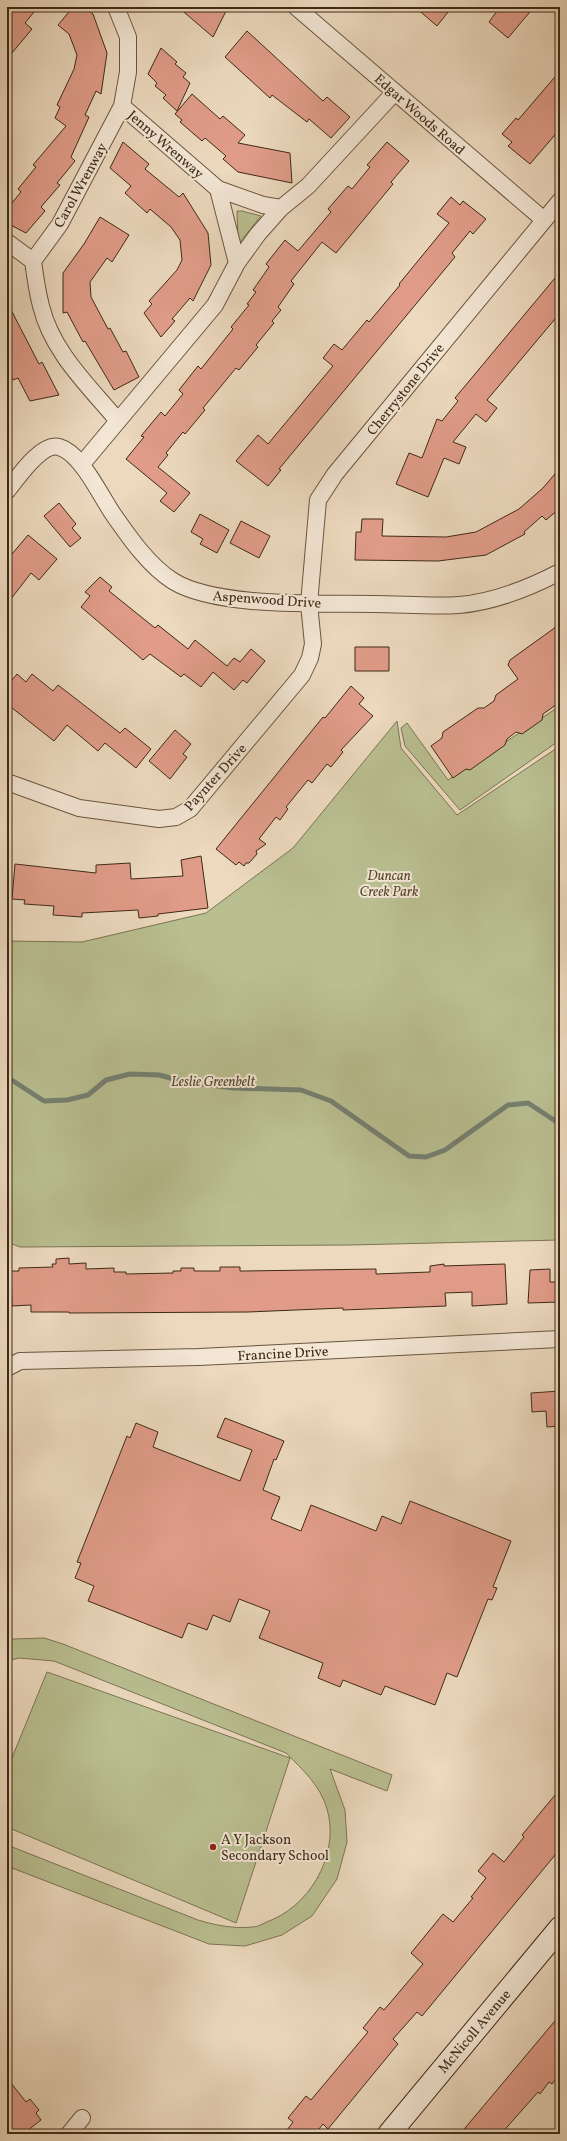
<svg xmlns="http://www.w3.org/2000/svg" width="567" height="2141" font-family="Vollkorn,serif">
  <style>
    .green { fill: #b9bf91; stroke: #7c7453 }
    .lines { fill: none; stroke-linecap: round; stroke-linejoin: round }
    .stream { stroke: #758071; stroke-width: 5 }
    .building { fill: #e09c89; stroke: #3e2a15 }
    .street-casing { stroke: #6a563f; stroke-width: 18 }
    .secondary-casing { stroke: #3e2a15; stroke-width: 24 }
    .street { stroke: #f3e6d5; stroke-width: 16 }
    .secondary { stroke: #f3e6d5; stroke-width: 22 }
    .poi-dot { fill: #8f2418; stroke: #f3e6d5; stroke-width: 1.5 }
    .labels { text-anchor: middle; stroke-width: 4; stroke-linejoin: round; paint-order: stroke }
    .street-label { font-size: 14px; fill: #3e2a15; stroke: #f3e6d5 }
    .park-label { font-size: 14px; font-style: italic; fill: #57482e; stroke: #f3e6d5 }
    .poi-label { font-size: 14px; fill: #3e2a15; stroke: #f3e6d5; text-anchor: start }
  </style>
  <rect width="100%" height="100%" fill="#ecd9be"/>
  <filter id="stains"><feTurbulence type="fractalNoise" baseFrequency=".005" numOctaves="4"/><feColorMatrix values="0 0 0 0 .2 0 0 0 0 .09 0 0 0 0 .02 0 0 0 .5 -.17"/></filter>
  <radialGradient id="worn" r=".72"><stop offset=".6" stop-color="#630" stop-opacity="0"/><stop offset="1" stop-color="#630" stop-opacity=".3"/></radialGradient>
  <path class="green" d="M 237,211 L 242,211 L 261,216 L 240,242 L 238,240 Z
    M 560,706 L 560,740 L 460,810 L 405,746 L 401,728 L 407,723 L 448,780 Z
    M 397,721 L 401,748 L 457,815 L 560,746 L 560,1240 L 350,1245 L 20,1247 L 7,1242 L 7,941 L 82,942 L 206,913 L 293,848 Z
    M 44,1638 L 63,1644 L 392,1775 L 387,1791 L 330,1769 L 345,1810 L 347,1842 L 337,1879 L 312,1916 L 282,1935 L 245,1946 L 209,1944 L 7,1866 L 7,1845 L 198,1920 C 215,1925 233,1929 252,1927 C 258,1927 264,1923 269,1921 C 311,1905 340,1853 327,1809 C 320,1785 303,1770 286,1753 L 54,1661 L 19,1658 L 7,1661 L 7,1641 L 13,1639 Z
    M 47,1672 L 290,1758 L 236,1923 L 7,1827 L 7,1770 Z"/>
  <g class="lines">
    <path class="stream" d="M 7,1077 L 44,1101 L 67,1100 L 88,1095 L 106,1080 L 130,1074 L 159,1075 L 186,1082 L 234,1088 L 301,1090 L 331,1101 L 409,1156 L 426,1157 L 445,1150 L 508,1105 L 528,1103 L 560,1124"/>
  </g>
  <path class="building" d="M 7,7 L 38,7 L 25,23 L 32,29 L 7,59 Z
    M 73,7 L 84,7 L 93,14 L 107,53 L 101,94 L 96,91 L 85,115 L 89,117 L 71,157 L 75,161 L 57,183 L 60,185 L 41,207 L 45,211 L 26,233 L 7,223 L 7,209 L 21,192 L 18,189 L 36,167 L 33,165 L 66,126 L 55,118 L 60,107 L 57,105 L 74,69 L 77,55 L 69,34 L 58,25 Z
    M 178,7 L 228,7 L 213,37 Z
    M 415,7 L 452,7 L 437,26 Z
    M 500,7 L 534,7 L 508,38 L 489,22 Z
    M 247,31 L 323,101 L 327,97 L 350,117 L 331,138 L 309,119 L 307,122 L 272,95 L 270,98 L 225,57 Z
    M 161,48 L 177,62 L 175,64 L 186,73 L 183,77 L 190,83 L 177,111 L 163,98 L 166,95 L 155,86 L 157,83 L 148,74 Z
    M 560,71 L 560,129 L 530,164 L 508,146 L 512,142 L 502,134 L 516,118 L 518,120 Z
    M 192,94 L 220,119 L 223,116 L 245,135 L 238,143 L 290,153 L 292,183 L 238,172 L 223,159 L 226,156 L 205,138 L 202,141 L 180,122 L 182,120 L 175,114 Z
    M 123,142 L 149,164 L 145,169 L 179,197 L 183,193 L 208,233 L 211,265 L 193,301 L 190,298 L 172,319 L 175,321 L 161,337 L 144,313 L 152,304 L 149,301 L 177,270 L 182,260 L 180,240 L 171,227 L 150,209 L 147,213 L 125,193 L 131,186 L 110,168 Z
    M 387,142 L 409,161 L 391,182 L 393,184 L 336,253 L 322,242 L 291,281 L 294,284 L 278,307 L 281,310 L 272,321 L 274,323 L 256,345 L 258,347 L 239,370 L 236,368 L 203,408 L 205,410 L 185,434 L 183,432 L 166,453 L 168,455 L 158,467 L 190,493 L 174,512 L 160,501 L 167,493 L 126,459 L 144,437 L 141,436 L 161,412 L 165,416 L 183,394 L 179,390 L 198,366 L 201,369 L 233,329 L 231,327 L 249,305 L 247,304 L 256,292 L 253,290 L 269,267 L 266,264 L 285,240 L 298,251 L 331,212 L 328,209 L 348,186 L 352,189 L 370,167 L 367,165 Z
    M 451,197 L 460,205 L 463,201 L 486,219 L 473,234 L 470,231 L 452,253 L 455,257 L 279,469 L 281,470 L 268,486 L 236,461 L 258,435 L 268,444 L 333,366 L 323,358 L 334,344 L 342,350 L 367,320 L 369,322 L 400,285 L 399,284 L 449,223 L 437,214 Z
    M 100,217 L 129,235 L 112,262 L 107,258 L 90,282 L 91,297 L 108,329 L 110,328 L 123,352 L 126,351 L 139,377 L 114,390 L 85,341 L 83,342 L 67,312 L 63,313 L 63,273 L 84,244 Z
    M 560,272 L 560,313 L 487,400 L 497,408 L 486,422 L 476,414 L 453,442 L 466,447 L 459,464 L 444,458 L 428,497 L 396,484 L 409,453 L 422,458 L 437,419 L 442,421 L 458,401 L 455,398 Z
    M 7,302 L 39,364 L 42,362 L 59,395 L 30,401 L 18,378 L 13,380 L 7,368 Z
    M 560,468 L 560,508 L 546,520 L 542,516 L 524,532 L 525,534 L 486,555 L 438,561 L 355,560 L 356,532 L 361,532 L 362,519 L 383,519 L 382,536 L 446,537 L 476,532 L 519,509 L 543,488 Z
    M 59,503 L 76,524 L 72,528 L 81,538 L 70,547 L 44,516 Z
    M 200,514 L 229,530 L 217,553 L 200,544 L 203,539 L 191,532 Z
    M 241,521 L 270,536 L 259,558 L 230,543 Z
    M 28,535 L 57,559 L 39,580 L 31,573 L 7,604 L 7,560 Z
    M 100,577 L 112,587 L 109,591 L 155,628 L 158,625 L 188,649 L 195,640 L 227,666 L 234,658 L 240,662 L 251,649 L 265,661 L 247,683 L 243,680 L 234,690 L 213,672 L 201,687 L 184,674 L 181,677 L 150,654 L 143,660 L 81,607 L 90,596 L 85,592 Z
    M 560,624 L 560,702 L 543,714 L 542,720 L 522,734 L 516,732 L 507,739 L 505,745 L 470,770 L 466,769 L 453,778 L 431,746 L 442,738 L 443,732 L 478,708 L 484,708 L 494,701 L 496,695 L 518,679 L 508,665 L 510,660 Z
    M 355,647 L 389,647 L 389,671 L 355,671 Z
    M 17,674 L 26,682 L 32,674 L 53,691 L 58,685 L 120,733 L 125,728 L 151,749 L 136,768 L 105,743 L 98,751 L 67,725 L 54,741 L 7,704 L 7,686 Z
    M 351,686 L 364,698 L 359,704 L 373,716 L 341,750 L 343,752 L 331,767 L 327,764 L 312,783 L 308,780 L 286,807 L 288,809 L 280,820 L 276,817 L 259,839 L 266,844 L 256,851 L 257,854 L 249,863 L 246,863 L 244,866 L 239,862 L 236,865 L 216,849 L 323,717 L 325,718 Z
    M 175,730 L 191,744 L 183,754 L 187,757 L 170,779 L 149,761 Z
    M 201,856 L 208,908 L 158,914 L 158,916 L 139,918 L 138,910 L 82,913 L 82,917 L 53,915 L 54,906 L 24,904 L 25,900 L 12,899 L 15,864 L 96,873 L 96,865 L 130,863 L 131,879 L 183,876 L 181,860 Z
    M 69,1258 L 69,1264 L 86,1263 L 86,1269 L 114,1268 L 114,1272 L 126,1272 L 126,1274 L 173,1273 L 173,1271 L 181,1271 L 181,1268 L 194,1268 L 194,1271 L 220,1271 L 220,1267 L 240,1267 L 240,1271 L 245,1271 L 376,1269 L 376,1274 L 430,1272 L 430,1266 L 444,1264 L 444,1266 L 505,1264 L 507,1304 L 472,1306 L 472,1292 L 445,1293 L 446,1306 L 343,1310 L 343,1308 L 248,1312 L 69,1313 L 69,1312 L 31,1312 L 31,1305 L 12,1306 L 11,1271 L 19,1271 L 19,1268 L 53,1267 L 52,1264 L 56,1264 L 56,1259 Z
    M 550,1269 L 550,1282 L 560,1282 L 560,1302 L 528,1303 L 530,1270 Z
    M 560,1391 L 560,1426 L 547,1427 L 546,1411 L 532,1412 L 531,1393 Z
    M 225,1418 L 284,1441 L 276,1460 L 274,1459 L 263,1490 L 280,1497 L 271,1519 L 301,1531 L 311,1505 L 376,1531 L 382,1516 L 401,1524 L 410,1501 L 511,1541 L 493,1587 L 497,1588 L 492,1600 L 488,1599 L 457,1677 L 447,1673 L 435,1705 L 385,1686 L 381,1695 L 343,1680 L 340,1687 L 318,1678 L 323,1663 L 259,1638 L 270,1611 L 239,1599 L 230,1622 L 213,1615 L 207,1630 L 188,1623 L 182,1638 L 88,1601 L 94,1586 L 75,1578 L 81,1563 L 77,1562 L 127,1436 L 130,1438 L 136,1423 L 158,1432 L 153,1447 L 240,1481 L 252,1450 L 217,1437 Z
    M 560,1789 L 560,1849 L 422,2016 L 417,2012 L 393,2039 L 398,2044 L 328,2129 L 323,2124 L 315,2134 L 284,2134 L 293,2122 L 288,2118 L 306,2096 L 311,2100 L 368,2032 L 363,2028 L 380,2007 L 384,2010 L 423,1964 L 411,1953 L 443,1914 L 453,1922 L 473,1898 L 471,1897 L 486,1878 L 478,1871 L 493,1853 L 504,1862 L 524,1837 L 522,1835 Z
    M 560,2015 L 560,2074 L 552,2084 L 549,2082 L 540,2094 L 538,2092 L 501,2134 L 460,2134 Z
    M 7,2078 L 26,2102 L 30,2099 L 39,2110 L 36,2113 L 41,2120 L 23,2134 L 12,2134 L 7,2128 Z"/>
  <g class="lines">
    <defs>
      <path id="street" d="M 116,7 L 128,37 L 128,72 L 122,106 L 218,189 L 263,205 L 281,208
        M 296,7 L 544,220
        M 218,189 L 237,263
        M 7,242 L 33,261 C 35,276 37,291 41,306 C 52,352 89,386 118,421
        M 33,261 L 60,224 L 122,106
        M 82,464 L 215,305 L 237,263 L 258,234 L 281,208 L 308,186 L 394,93
        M 7,491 C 17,479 41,442 59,447 C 81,453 100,495 113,514 C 129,537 149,566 173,581 C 216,608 323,603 374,604 C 402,604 431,607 459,605 C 495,602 529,588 560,572
        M 7,782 L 79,808 L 159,819 L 176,817 L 190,809 L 302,675 L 310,658 L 313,644 L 309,604 L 318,500 L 335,474 L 560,201
        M 7,1368 L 20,1361 L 199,1357 L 560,1339
        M 69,2134 L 82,2118"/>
      <path id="secondary" d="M 389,2134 L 560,1928"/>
    </defs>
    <use href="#street" class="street-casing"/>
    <use href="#secondary" class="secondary-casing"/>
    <use href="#street" class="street"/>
    <use href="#secondary" class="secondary"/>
  </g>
  <circle class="poi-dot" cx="213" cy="1847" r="4"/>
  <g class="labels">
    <g class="street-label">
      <text transform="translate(420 114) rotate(41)" y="5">Edgar Woods Road</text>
      <text transform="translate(166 144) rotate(41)" y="5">Jenny Wrenway</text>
      <text transform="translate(80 185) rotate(-61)" y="5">Carol Wrenway</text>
      <text transform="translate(405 389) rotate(-51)" y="5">Cherrystone Drive</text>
      <text transform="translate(267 599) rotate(4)" y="5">Aspenwood Drive</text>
      <text transform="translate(215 777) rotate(-48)" y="5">Paynter Drive</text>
      <text transform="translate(283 1353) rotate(-3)" y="5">Francine Drive</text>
      <text transform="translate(474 2031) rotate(-50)" y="5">McNicoll Avenue</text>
    </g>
    <g class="park-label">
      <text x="389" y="880">Duncan<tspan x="389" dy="16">Creek Park</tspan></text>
      <text x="213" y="1086">Leslie Greenbelt</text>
    </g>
    <g class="poi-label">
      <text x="221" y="1844">A Y Jackson<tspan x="221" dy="16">Secondary School</tspan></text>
    </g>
  </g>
  <rect width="567" height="2141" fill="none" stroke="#ecd9be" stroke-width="24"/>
  <rect x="8" y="8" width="551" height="2125" fill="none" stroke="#3e2a15" stroke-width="2"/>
  <rect x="12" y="12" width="543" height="2117" fill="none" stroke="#3e2a15"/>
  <rect width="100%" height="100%" filter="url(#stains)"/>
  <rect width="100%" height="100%" fill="url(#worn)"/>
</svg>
